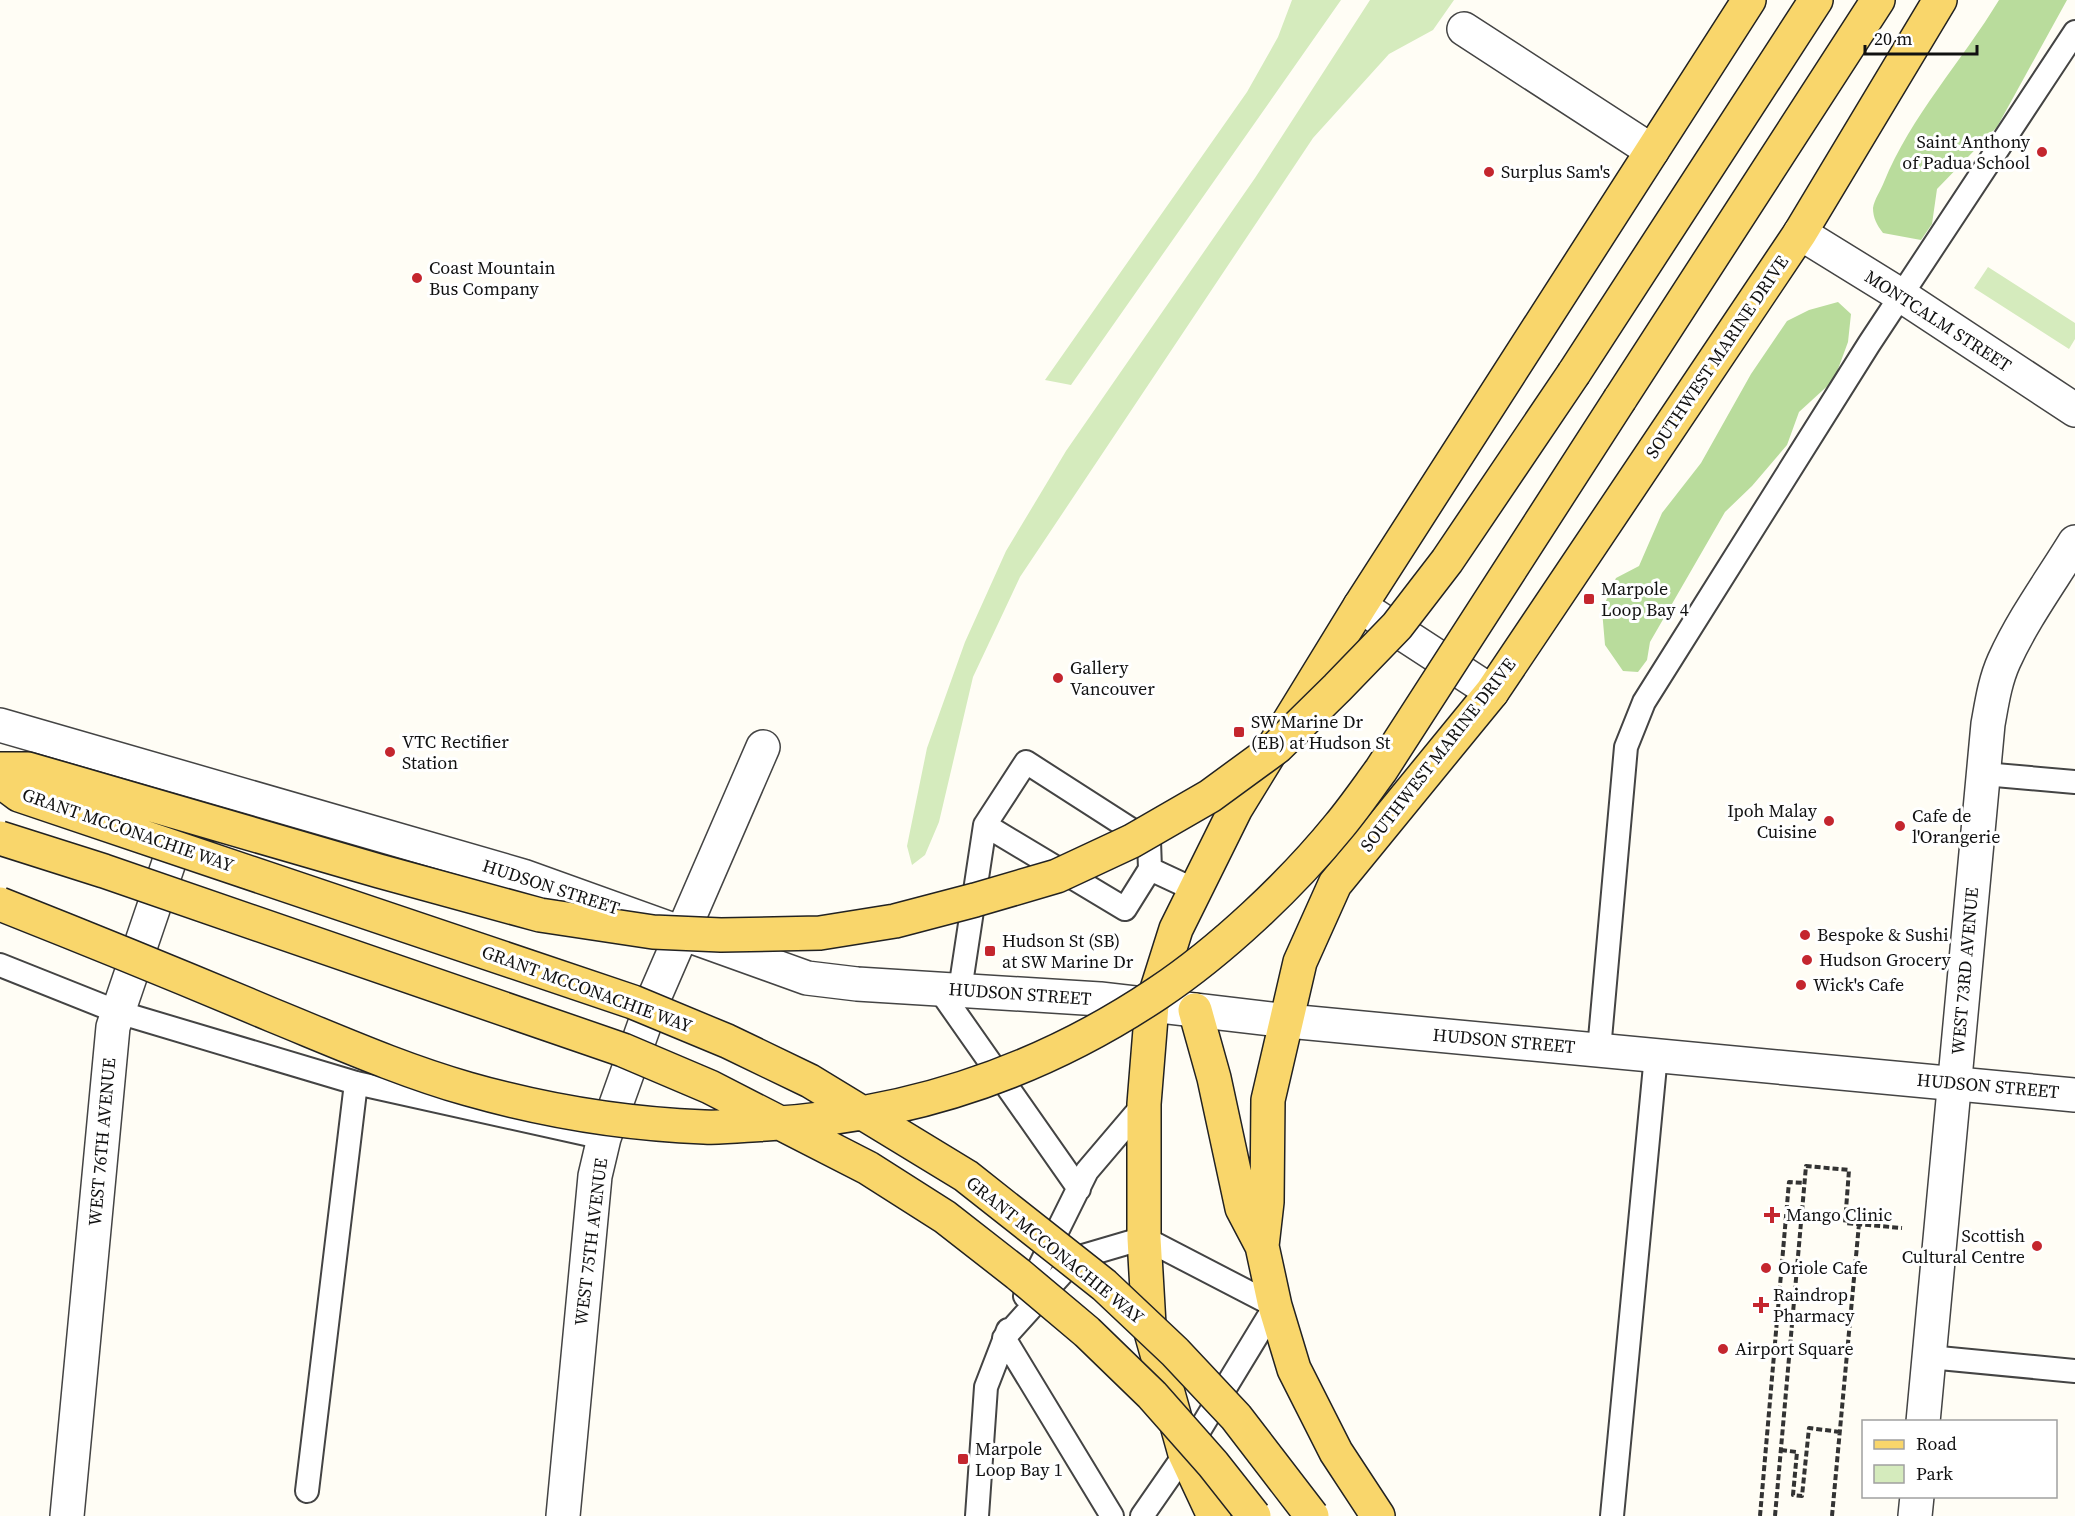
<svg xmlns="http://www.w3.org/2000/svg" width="2075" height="1516" font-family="'Source Serif 4',serif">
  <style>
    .green { fill: #d5ebbd }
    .forest { fill: #b9dc9c }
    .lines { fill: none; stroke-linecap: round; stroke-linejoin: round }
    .service-casing { stroke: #444; stroke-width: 26 }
    .minor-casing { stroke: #444; stroke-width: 36 }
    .tertiary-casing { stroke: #444; stroke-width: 36 }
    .primary-casing { stroke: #222; stroke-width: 36 }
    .path { stroke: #333; stroke-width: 4; stroke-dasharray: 6 3; stroke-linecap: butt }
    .service { stroke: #fff; stroke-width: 22 }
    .minor { stroke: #fff; stroke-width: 33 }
    .tertiary { stroke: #fff; stroke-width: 33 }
    .primary { stroke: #f9d66b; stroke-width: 33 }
    .primary-bridge-casing { stroke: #222; stroke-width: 36; stroke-linecap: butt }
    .primary-bridge { stroke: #f9d66b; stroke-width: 33 }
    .poi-dot { fill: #c4262e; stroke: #fff; stroke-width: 2 }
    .labels { text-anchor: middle; stroke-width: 6; stroke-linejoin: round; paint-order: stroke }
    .poi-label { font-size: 18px; fill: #111; stroke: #fff; text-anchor: start }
    .street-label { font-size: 18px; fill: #111; stroke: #fff }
  </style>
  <rect width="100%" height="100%" fill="#fffdf5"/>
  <path class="green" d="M 1292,0 L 1341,0 L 1071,385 L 1045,380 L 1247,92 L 1278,37 Z
    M 1370,0 L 1454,0 L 1433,30 L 1389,54 L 1313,138 L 1020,577 L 973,677 L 939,822 L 925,855 L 912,865 L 907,846 L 927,748 L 965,642 L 1006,551 L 1066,451 L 1255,178 Z
    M 1988,267 L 2075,323 L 2075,339 L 2069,349 L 1974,288 Z"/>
  <path class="forest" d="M 1999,0 L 2067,0 L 1997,127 L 1937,189 L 1932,224 L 1921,240 L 1883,233 C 1877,225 1873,218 1873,208 C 1874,200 1881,190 1884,182 C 1911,116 1962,61 1999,0 Z
    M 1838,302 L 1851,314 L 1848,342 L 1834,380 L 1799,412 L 1787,445 L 1752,486 L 1725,512 L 1650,642 L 1647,660 L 1638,672 L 1623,671 L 1605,645 L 1602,610 L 1616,578 L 1639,566 L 1662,513 L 1701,463 L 1751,374 L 1787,321 L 1809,310 Z"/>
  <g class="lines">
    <defs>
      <path id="service" d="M 1984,774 L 2075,782
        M 1150,869 L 1125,909 L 985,825 L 1026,762 L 1149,841 L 1150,869 L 1195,890
        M 0,965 L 118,1012 L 356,1083 L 604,1138
        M 938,988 L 1079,1189
        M 960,990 L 985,825
        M 1599,1050 L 1626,747 L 1644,702 L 1869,344 L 2075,32
        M 1025,1296 L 1087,1171 L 1144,1104
        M 1929,1357 L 2075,1371
        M 307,1491 L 356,1083
        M 977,1516 L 986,1387 L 1008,1330
        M 1112,1516 L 1004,1338 L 1076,1258 L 1144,1238 L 1275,1306 L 1185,1454 L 1142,1516
        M 1612,1516 L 1656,1055"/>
      <path id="minor" d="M 1464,29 L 1652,151
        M 1800,233 L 1902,296 L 2075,410
        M 1360,606 L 1492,692
        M 0,725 L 523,876 L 807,978 L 857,984 L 1100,999 L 1152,1005
        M 1923,1422 L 1988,724 C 1992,702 1995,681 2004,661 C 2023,619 2051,581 2075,542
        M 67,1516 L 113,1027 L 183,821
        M 563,1516 L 595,1176 L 604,1138 L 654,998 L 763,747
        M 1915,1516 L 1917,1496"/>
      <path id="tertiary" d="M 1152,1005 L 1288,1021 L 2075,1095"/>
      <path id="primary" d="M 1574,373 L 1816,0
        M 1620,399 L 1878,0
        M 1195,1010 L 1214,1078 L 1242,1208 L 1262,1246
        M 1214,1516 L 1185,1454 L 1149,1325 L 1144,1238 L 1144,1104 L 1152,1005 L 1176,929 L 1236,808 L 1360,606 L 1749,0
        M 1378,1516 L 1336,1452 L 1294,1369 L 1275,1306 L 1262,1246 L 1267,1202 L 1268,1100 L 1300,962 L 1335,884 L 1492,692 L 1800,233 L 1940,0"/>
    </defs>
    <use href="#service" class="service-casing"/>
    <use href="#minor" class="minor-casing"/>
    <use href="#tertiary" class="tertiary-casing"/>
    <use href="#primary" class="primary-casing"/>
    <path class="path" d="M 1781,1450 L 1797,1452 L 1793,1495 L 1802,1496 L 1809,1428 L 1840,1432
      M 1760,1516 L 1789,1182 L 1804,1183
      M 1775,1516 L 1806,1166 L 1849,1170 L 1845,1223 L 1902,1228
      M 1832,1516 L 1859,1224"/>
    <use href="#service" class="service"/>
    <use href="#minor" class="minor"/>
    <use href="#tertiary" class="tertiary"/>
    <use href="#primary" class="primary"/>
    <defs>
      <path id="primary-bridge" d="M 0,769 L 28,769 L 379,871 L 540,915 L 653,932 L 721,935 L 820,933 L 895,921 L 975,900 L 1057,876 L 1132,841 L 1210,796 L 1277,747 L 1337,688 L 1397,626 L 1447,561 L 1574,373
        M 0,781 L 19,795 L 633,1002 L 727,1041 L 810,1081 L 966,1176 L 1104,1285 L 1175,1352 L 1236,1417 L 1312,1516
        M 0,838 L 104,871 L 623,1050 L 710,1087 L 868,1168 L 945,1217 L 1018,1274 L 1087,1332 L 1152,1395 L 1213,1464 L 1254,1516
        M 0,904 C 91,940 182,977 272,1015 C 336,1041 401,1070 468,1089 C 545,1111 624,1124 704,1127 C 725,1128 746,1125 766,1124 C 908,1116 1039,1073 1158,993 C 1221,951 1291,885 1339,826 C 1354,808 1367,789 1381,770 L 1620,399"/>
    </defs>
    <use href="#primary-bridge" class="primary-bridge-casing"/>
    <use href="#primary-bridge" class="primary-bridge"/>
  </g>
  <g class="poi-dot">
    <circle cx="2042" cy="152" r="6"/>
    <circle cx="1489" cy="172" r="6"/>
    <circle cx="417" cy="278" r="6"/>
    <rect x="1583" y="593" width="12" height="12" rx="3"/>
    <circle cx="1058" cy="678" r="6"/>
    <rect x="1233" y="726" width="12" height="12" rx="3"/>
    <circle cx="390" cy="752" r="6"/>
    <circle cx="1829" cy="821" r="6"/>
    <circle cx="1900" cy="826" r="6"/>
    <circle cx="1805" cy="935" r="6"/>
    <rect x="984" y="945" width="12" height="12" rx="3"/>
    <circle cx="1807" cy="960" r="6"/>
    <circle cx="1801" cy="985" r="6"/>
    <path d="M1769 1206h6v6h6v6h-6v6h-6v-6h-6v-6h6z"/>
    <circle cx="2037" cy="1246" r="6"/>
    <circle cx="1766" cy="1268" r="6"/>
    <path d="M1758 1296h6v6h6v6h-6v6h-6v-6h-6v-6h6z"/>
    <circle cx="1723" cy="1349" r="6"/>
    <rect x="957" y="1453" width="12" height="12" rx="3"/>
  </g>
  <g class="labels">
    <g class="poi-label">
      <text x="2030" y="148" text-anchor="end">Saint Anthony<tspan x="2030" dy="21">of Padua School</tspan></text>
      <text x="1501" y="178">Surplus Sam's</text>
      <text x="429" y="274">Coast Mountain<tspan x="429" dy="21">Bus Company</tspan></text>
      <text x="1601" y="595">Marpole<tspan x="1601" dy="21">Loop Bay 4</tspan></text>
      <text x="1070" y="674">Gallery<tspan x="1070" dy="21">Vancouver</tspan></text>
      <text x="1251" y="728">SW Marine Dr<tspan x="1251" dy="21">(EB) at Hudson St</tspan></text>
      <text x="402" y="748">VTC Rectifier<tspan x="402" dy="21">Station</tspan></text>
      <text x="1817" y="817" text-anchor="end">Ipoh Malay<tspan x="1817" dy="21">Cuisine</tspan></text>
      <text x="1912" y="822">Cafe de<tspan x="1912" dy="21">l'Orangerie</tspan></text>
      <text x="1817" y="941">Bespoke &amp; Sushi</text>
      <text x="1002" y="947">Hudson St (SB)<tspan x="1002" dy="21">at SW Marine Dr</tspan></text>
      <text x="1819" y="966">Hudson Grocery</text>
      <text x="1813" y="991">Wick's Cafe</text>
      <text x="1786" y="1221">Mango Clinic</text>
      <text x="2025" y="1242" text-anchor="end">Scottish<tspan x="2025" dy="21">Cultural Centre</tspan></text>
      <text x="1778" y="1274">Oriole Cafe</text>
      <text x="1773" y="1301">Raindrop<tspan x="1773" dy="21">Pharmacy</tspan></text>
      <text x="1735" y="1355">Airport Square</text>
      <text x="975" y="1455">Marpole<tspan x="975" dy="21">Loop Bay 1</tspan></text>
    </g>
    <g class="street-label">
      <text transform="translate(1938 321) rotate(33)" y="6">MONTCALM STREET</text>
      <text transform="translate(1717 357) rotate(-56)" y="6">SOUTHWEST MARINE DRIVE</text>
      <text transform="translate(1438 755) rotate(-52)" y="6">SOUTHWEST MARINE DRIVE</text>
      <text transform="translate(128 830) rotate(19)" y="6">GRANT MCCONACHIE WAY</text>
      <text transform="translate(551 887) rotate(18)" y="6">HUDSON STREET</text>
      <text transform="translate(1965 971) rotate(-85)" y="6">WEST 73RD AVENUE</text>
      <text transform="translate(587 989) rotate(20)" y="6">GRANT MCCONACHIE WAY</text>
      <text transform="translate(1020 994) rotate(4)" y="6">HUDSON STREET</text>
      <text transform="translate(1504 1041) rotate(5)" y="6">HUDSON STREET</text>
      <text transform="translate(1988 1086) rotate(5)" y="6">HUDSON STREET</text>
      <text transform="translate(102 1142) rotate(-85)" y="6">WEST 76TH AVENUE</text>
      <text transform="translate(591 1242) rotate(-83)" y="6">WEST 75TH AVENUE</text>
      <text transform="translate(1055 1250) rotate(39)" y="6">GRANT MCCONACHIE WAY</text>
    </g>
  </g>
  <rect x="1862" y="1420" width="195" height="78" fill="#ffffff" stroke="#a0a0a0" stroke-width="1.5"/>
  <rect x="1874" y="1440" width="30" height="9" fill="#f9d66b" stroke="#a0a0a0" stroke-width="1.5"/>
  <text x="1916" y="1450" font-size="18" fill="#111111">Road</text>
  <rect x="1874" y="1465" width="30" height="18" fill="#d5ebbd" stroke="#a0a0a0" stroke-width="1.5"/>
  <text x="1916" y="1480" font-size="18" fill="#111111">Park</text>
  <path d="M1865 45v9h112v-9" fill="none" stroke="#111111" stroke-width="3"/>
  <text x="1874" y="45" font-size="18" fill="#111111" stroke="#ffffff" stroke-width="4.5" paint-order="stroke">20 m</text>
</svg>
